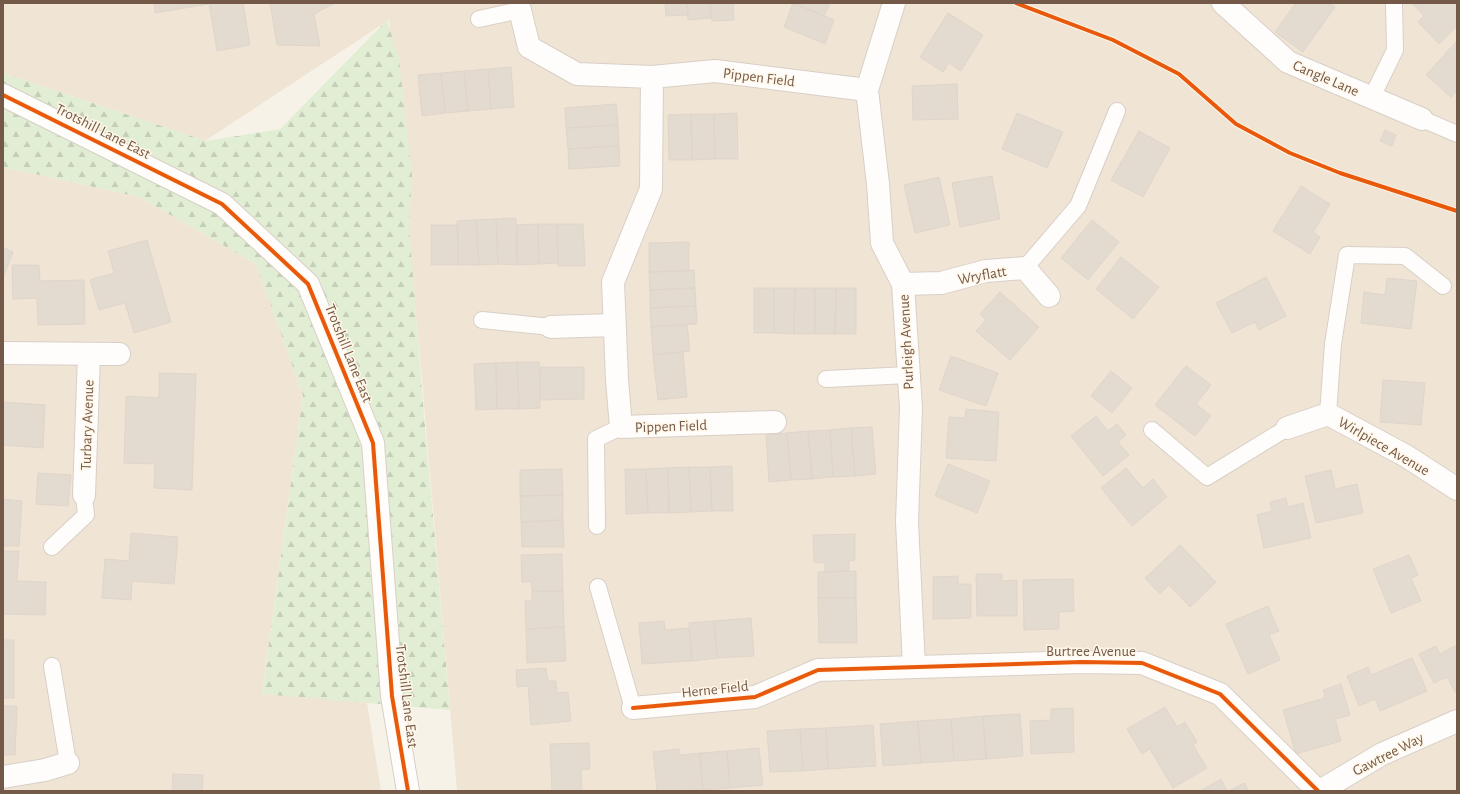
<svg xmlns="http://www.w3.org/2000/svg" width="1460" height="794" font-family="'Alegreya Sans',sans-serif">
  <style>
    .residential { fill: #f0e5d5 }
    .forest { fill: url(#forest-firs) }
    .building { fill: #e3dad0; stroke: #e0d5ca }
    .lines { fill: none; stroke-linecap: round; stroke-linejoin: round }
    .lane-casing { stroke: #d8cfc6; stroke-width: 18 }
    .street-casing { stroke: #d8cfc6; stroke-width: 24 }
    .lane { stroke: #fefdfc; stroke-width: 16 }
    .street { stroke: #fefdfc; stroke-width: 22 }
    .cycleway-casing { stroke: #fff7e9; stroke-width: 6 }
    .cycleway { stroke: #e8590c; stroke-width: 4 }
    .labels { text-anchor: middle; stroke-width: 3; stroke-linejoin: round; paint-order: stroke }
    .street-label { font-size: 15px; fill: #755948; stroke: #fff7e9 }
  </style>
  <defs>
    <pattern id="forest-firs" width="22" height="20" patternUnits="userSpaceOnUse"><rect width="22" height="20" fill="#e2eed3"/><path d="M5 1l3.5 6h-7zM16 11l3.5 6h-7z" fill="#c5ceb7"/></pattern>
  </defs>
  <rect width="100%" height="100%" fill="#f7f2e8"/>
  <path class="residential" d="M 3,3 L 1457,3 L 1457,791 L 457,791 L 422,381 L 389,20 L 205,141 L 3,73 Z
    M 3,167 L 139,197 L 256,264 L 303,395 L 262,693 L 367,702 L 381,791 L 3,791 Z"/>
  <path class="forest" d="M 387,20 L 399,60 L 412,175 L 409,224 L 421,380 L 450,710 L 262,694 L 303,395 L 256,264 L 139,197 L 3,167 L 3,73 L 206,141 L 280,129 Z"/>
  <path class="building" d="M 154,3 L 243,3 L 250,45 L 217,51 L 209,4 L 155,13 Z
    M 270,3 L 335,3 L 314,14 L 320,46 L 277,45 Z
    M 665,3 L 687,3 L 688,15 L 666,16 Z
    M 687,3 L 710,3 L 711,18 L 688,20 Z
    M 710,3 L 733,3 L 734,20 L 712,21 Z
    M 793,3 L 834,20 L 825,44 L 784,27 Z
    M 793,3 L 830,3 L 824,16 Z
    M 1296,3 L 1330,3 L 1335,7 L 1303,52 L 1275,32 Z
    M 1412,3 L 1457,3 L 1457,26 L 1439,44 L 1418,22 L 1424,16 Z
    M 948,13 L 983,35 L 961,71 L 949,63 L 943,72 L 920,57 Z
    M 1457,41 L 1457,91 L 1451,97 L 1426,75 Z
    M 511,67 L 514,107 L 491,109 L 488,69 Z
    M 488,69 L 491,109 L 468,111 L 464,71 Z
    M 464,71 L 468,111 L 445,113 L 441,73 Z
    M 441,73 L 445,113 L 422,116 L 418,75 Z
    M 957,84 L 958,119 L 913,120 L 912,86 Z
    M 616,104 L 618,125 L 566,128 L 565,108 Z
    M 737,113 L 738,159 L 715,159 L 714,114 Z
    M 1017,113 L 1063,132 L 1047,168 L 1002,149 Z
    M 691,114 L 714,114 L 715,159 L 692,160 Z
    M 691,114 L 692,160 L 669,160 L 668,115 Z
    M 618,125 L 619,146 L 568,149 L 566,128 Z
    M 1385,130 L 1396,135 L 1392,146 L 1380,141 Z
    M 1139,131 L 1170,148 L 1143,197 L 1111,180 Z
    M 619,146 L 620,166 L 569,169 L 568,149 Z
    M 992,176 L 1000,219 L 960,227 L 952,183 Z
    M 939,177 L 950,225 L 915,233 L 904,185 Z
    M 1301,186 L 1330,204 L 1313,232 L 1320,237 L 1310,254 L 1273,231 Z
    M 516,218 L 517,265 L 498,264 L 496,219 Z
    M 496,219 L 498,264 L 479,265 L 476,220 Z
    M 476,220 L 479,265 L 458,265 L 457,221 Z
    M 1092,220 L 1119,242 L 1088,280 L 1061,258 Z
    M 538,224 L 557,224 L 558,263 L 539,264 Z
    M 538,224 L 539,264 L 517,265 L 517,225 Z
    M 557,224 L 583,224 L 585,266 L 558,266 Z
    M 431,225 L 458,225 L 458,265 L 431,265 Z
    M 147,240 L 171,322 L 134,333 L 125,303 L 99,310 L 90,280 L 114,273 L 108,251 Z
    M 689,242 L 689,271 L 649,272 L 649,243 Z
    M 3,248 L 13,252 L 3,278 Z
    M 1121,257 L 1159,287 L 1133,319 L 1096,289 Z
    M 12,265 L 39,265 L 40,281 L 84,280 L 85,324 L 38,325 L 37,298 L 13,299 Z
    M 694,270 L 695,288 L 650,290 L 649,272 Z
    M 1266,277 L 1286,316 L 1259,330 L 1255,322 L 1232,333 L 1216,303 Z
    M 1387,278 L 1417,281 L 1411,329 L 1361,323 L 1364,292 L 1385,295 Z
    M 695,288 L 696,306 L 650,308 L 650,290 Z
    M 754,288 L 774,288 L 774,333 L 754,333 Z
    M 774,288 L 795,288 L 794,334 L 774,333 Z
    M 795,288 L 815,288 L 815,334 L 794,334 Z
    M 815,288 L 836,288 L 835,334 L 815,334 Z
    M 836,288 L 856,288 L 856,334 L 835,334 Z
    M 1000,292 L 1039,327 L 1010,360 L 976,331 L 986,320 L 980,314 Z
    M 696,306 L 697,324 L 651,327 L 650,308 Z
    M 687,324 L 690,351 L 653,355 L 651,327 Z
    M 683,352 L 687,397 L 658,400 L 653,355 Z
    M 951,356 L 998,373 L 986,406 L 939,390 Z
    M 517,362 L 519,409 L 497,409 L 496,363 Z
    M 517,362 L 539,362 L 540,408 L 519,409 Z
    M 496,363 L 497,409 L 476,410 L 474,364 Z
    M 1186,366 L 1211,385 L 1196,404 L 1211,416 L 1195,436 L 1155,405 Z
    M 540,367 L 584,367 L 584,399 L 540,400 Z
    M 1111,371 L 1132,388 L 1112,413 L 1091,396 Z
    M 159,373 L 196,374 L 192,490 L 154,488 L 155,464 L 124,463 L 126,396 L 159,398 Z
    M 1383,380 L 1425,383 L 1421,425 L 1380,422 Z
    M 3,402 L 45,405 L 43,448 L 3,445 Z
    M 966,409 L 999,412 L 996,461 L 946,458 L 949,417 L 965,418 Z
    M 1096,416 L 1108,431 L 1117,424 L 1126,435 L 1118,442 L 1129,455 L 1103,476 L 1071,436 Z
    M 872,427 L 876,474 L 855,476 L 851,428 Z
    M 851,428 L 855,476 L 833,477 L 830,430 Z
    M 830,430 L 833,477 L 812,479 L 808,431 Z
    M 808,431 L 812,479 L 791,480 L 787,433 Z
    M 787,433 L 791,480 L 769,482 L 766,435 Z
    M 948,464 L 990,481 L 977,513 L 935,496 Z
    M 732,466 L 733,511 L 712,511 L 710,467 Z
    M 689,467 L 691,512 L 669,513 L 668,468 Z
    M 689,467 L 710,467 L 712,511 L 691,512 Z
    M 668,468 L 669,513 L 648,513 L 646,469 Z
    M 1126,468 L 1143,488 L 1153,479 L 1167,497 L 1132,526 L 1101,488 Z
    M 562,469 L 563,495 L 520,496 L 520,470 Z
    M 625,469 L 646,469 L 648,513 L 626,514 Z
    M 1331,470 L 1335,489 L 1357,484 L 1363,513 L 1316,523 L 1305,476 Z
    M 38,473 L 71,475 L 68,506 L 36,504 Z
    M 563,495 L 563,520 L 521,522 L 520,496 Z
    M 1286,498 L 1288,507 L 1303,503 L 1311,538 L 1264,548 L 1257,515 L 1272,511 L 1270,502 Z
    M 3,499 L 22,501 L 19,546 L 3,546 Z
    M 563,520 L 564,547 L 522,547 L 521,522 Z
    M 131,533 L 178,537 L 174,584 L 132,581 L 131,600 L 102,598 L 105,559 L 129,561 Z
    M 855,534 L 855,560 L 849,561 L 849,571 L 825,572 L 825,563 L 814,562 L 813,535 Z
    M 1180,545 L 1216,582 L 1190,607 L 1169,585 L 1160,594 L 1145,578 Z
    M 3,551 L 19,551 L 17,581 L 46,582 L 45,615 L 3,614 Z
    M 562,554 L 563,591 L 532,591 L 531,582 L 522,582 L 521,555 Z
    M 1409,555 L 1418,575 L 1411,578 L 1421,601 L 1391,613 L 1373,569 Z
    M 856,571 L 856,598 L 818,598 L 818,572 Z
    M 976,574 L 1002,574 L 1002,581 L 1017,580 L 1017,616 L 977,616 Z
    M 958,576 L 958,584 L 971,584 L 971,618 L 933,619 L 933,577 Z
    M 1073,579 L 1074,611 L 1059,612 L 1059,629 L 1024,630 L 1023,580 Z
    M 532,591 L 563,591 L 564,627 L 526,629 L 525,601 L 532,601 Z
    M 818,598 L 856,598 L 857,643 L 819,643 Z
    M 1268,606 L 1279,631 L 1269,635 L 1280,660 L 1248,674 L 1226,624 Z
    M 751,618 L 754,656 L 717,658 L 714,621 Z
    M 664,621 L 665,630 L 689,628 L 692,661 L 642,664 L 639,623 Z
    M 714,621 L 717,658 L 692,661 L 689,623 Z
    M 564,627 L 566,661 L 527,663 L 526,629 Z
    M 3,640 L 14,640 L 14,698 L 3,698 Z
    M 1457,645 L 1457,691 L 1455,692 L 1447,677 L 1434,683 L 1419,654 L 1436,646 L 1440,654 Z
    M 1412,658 L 1427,691 L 1380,711 L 1375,699 L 1359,706 L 1347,676 L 1368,667 L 1371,675 Z
    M 546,668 L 548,681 L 556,681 L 557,693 L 568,692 L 571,721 L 531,725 L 528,686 L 517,687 L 516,670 Z
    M 1341,684 L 1350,715 L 1335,719 L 1341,741 L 1296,754 L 1283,710 L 1325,698 L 1323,690 Z
    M 3,706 L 17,706 L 15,755 L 3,755 Z
    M 1165,707 L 1177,727 L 1185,722 L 1197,742 L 1193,745 L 1207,768 L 1173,788 L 1150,749 L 1142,754 L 1127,729 Z
    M 1073,708 L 1074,752 L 1031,754 L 1030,721 L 1051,720 L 1051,709 Z
    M 1020,714 L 1023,756 L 986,759 L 983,716 Z
    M 983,716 L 986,759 L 954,761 L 951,719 Z
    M 951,719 L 954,761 L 921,763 L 918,721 Z
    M 918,721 L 921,763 L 883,766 L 880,724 Z
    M 873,725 L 876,766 L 828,769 L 826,728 Z
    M 826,728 L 828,769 L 803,771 L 800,729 Z
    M 800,729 L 803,771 L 770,772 L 767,731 Z
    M 589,743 L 590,769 L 581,770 L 582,791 L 552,791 L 550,744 Z
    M 759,748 L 763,785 L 730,788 L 727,751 Z
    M 679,749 L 680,755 L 700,753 L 703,790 L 657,791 L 653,752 Z
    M 727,751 L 730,788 L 703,790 L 700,753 Z
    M 173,774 L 203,775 L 202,791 L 172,791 Z
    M 1221,779 L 1227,791 L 1200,791 Z
    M 1244,783 L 1249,791 L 1229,791 Z"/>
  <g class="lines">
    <defs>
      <path id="lane" d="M 479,19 L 520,10 L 520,3
        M 1372,97 L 1395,50 L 1394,3
        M 1422,119 L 1457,134
        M 1025,268 L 1078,206 L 1117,111
        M 482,320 L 551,327
        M 826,379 L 908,375
        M 1328,414 L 1333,344 L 1347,255 L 1405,256 L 1443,286
        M 1152,430 L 1207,477 L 1287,428
        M 597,526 L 596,439 L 621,427
        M 52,547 L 86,515 L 84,495
        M 598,587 L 633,708
        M 52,666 L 68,763"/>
      <path id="street" d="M 894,3 L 867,90 L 878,184 L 882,243 L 903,284 L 911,408 L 907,522 L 914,666
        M 1223,3 L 1288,62 L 1422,119
        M 520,10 L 529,47 L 577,74 L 652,77
        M 3,95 L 222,204 L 308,284 L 373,443 L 392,696 L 408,791
        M 903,284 L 941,283 L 986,271 L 1025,268 L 1049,296
        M 551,327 L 614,325
        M 3,353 L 119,354
        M 775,422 L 621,427 L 617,380 L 613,282 L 651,189 L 652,77 L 715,71 L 867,90
        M 1287,428 L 1328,414 L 1406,456 L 1457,489
        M 84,495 L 89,355
        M 633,708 L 755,697 L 818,670 L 1082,662 L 1142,663 L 1220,694 L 1318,791
        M 3,777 L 45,770 L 68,763
        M 1320,791 L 1382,754 L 1457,721"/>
    </defs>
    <use href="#lane" class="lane-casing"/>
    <use href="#street" class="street-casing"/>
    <use href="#lane" class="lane"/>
    <use href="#street" class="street"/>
    <defs>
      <path id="cycleway" d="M 1016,3 L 1113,40 L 1179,74 L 1236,124 L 1290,153 L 1340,173 L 1457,211
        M 3,95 L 222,204 L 308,284 L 373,443 L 392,696 L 408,791
        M 633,708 L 755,697 L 818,670 L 1082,662 L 1142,663 L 1220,694 L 1318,791"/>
    </defs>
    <use href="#cycleway" class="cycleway-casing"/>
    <use href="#cycleway" class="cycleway"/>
  </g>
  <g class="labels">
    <g class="street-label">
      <text transform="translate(759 77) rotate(7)" y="5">Pippen Field</text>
      <text transform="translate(1326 78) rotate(23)" y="5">Cangle Lane</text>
      <text transform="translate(103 131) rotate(27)" y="5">Trotshill Lane East</text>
      <text transform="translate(982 275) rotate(-10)" y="5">Wryflatt</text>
      <text transform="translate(906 342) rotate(-93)" y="5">Purleigh Avenue</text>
      <text transform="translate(349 353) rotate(68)" y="5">Trotshill Lane East</text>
      <text transform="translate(87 425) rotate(-88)" y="5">Turbary Avenue</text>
      <text transform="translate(671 426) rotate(-2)" y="5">Pippen Field</text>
      <text transform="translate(1384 446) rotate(30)" y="5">Wirlpiece Avenue</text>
      <text x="1091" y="656">Burtree Avenue</text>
      <text transform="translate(715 689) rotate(-6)" y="5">Herne Field</text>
      <text transform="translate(407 696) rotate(83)" y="5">Trotshill Lane East</text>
      <text transform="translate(1388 754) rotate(-27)" y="5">Gawtree Way</text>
    </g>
  </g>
  <rect width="1460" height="794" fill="none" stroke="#755948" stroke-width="8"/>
</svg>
